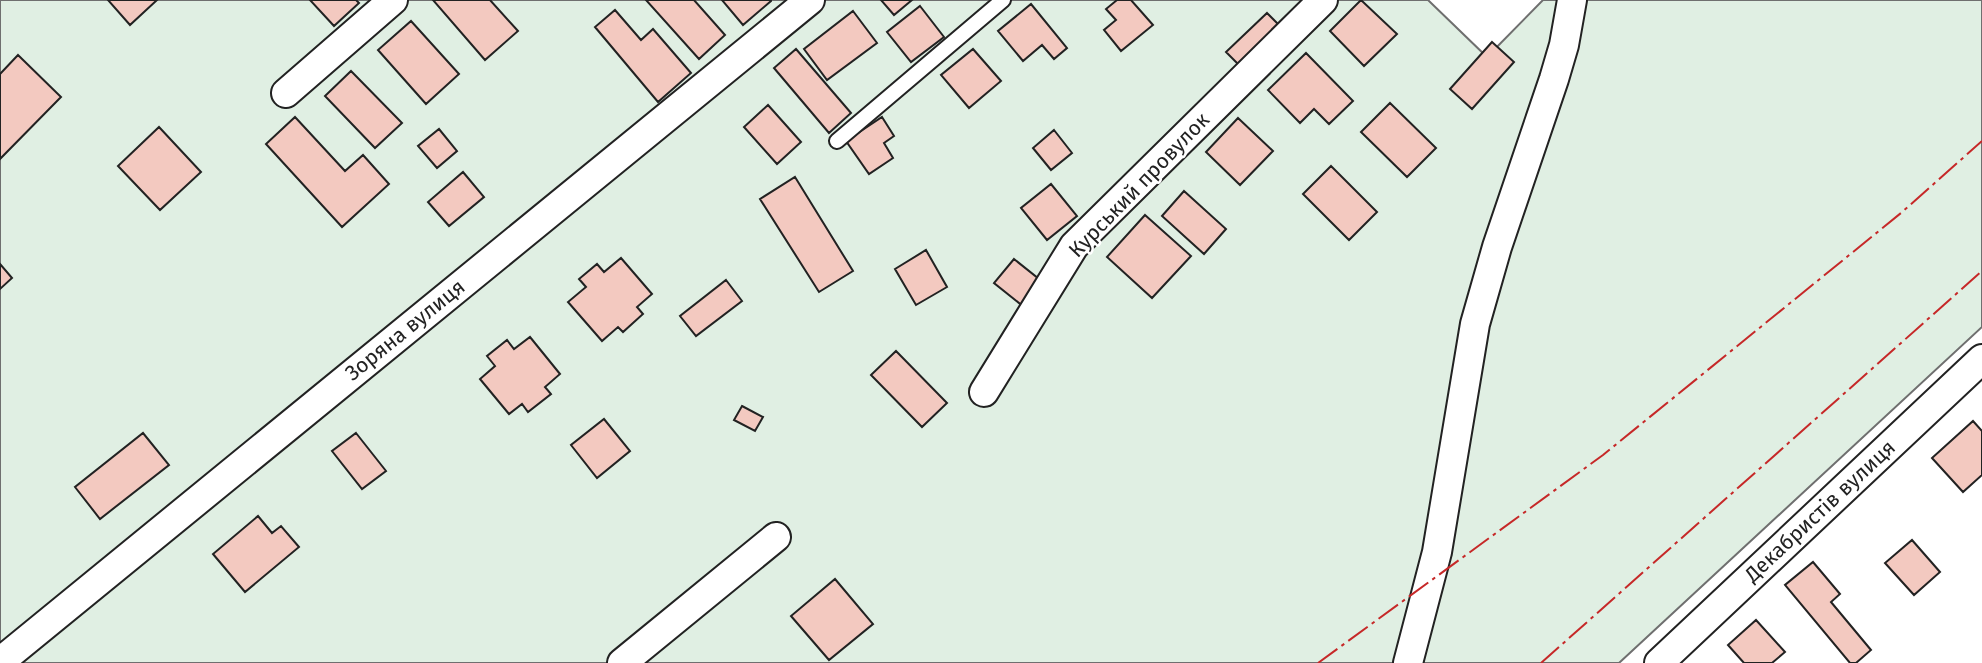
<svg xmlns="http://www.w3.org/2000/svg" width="1982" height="663" font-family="'Fira Sans',sans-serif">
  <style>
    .green { fill: #e0efe3; stroke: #6f6f6f; stroke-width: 2 }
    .building { fill: #f3c9c0; stroke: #222; stroke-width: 2 }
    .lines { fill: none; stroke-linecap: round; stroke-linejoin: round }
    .service-casing { stroke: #222; stroke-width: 18 }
    .minor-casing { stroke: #222; stroke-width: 32 }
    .service { stroke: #fff; stroke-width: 14 }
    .minor { stroke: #fff; stroke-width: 28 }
    .power { stroke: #c62828; stroke-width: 2; stroke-dasharray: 24 5 3.5 5; stroke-linecap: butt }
    .labels { text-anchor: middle; stroke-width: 5; stroke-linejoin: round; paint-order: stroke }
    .street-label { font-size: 21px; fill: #222; stroke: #fff }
  </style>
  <rect width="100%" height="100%" fill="#fff"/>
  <path class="green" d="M 0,0 L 1428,0 L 1487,57 L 1543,0 L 1982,0 L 1982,327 L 1619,663 L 0,663 Z"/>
  <path class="building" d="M 108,0 L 157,0 L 130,25 Z
    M 310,0 L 356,0 L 359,3 L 334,26 Z
    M 433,0 L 490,0 L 518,31 L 485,60 Z
    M 646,0 L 694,0 L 725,35 L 699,59 Z
    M 722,0 L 771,0 L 771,1 L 743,25 Z
    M 881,0 L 912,0 L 894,15 Z
    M 1117,0 L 1131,0 L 1153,25 L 1121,51 L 1104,30 L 1116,20 L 1106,9 Z
    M 1361,0 L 1397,34 L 1364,66 L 1330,31 Z
    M 1031,4 L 1067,48 L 1054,59 L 1042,45 L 1023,61 L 998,31 Z
    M 920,6 L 944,37 L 911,62 L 887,32 Z
    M 615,10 L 641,40 L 653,29 L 691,73 L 658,102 L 595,27 Z
    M 853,11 L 877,43 L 827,80 L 804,49 Z
    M 1267,13 L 1283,29 L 1243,69 L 1226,52 Z
    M 411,21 L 459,74 L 426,104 L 378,50 Z
    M 1492,42 L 1514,62 L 1472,109 L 1450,89 Z
    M 796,49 L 851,113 L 829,133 L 774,68 Z
    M 973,49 L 1001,81 L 969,108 L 941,75 Z
    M 1306,53 L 1353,101 L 1329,124 L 1314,109 L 1300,123 L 1268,90 Z
    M 18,55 L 61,97 L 0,159 L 0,74 Z
    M 351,71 L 402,123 L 375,148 L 325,96 Z
    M 1390,103 L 1436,148 L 1407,177 L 1361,132 Z
    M 768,105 L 801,142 L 777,164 L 744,127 Z
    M 295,117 L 345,171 L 363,155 L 389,184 L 342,227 L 266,144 Z
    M 882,117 L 894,136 L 884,143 L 893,158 L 869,174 L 846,141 Z
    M 1238,118 L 1273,151 L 1240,185 L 1206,152 Z
    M 159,127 L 201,172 L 160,210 L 118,166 Z
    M 439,129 L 457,151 L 437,168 L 418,146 Z
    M 1054,130 L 1072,153 L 1051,170 L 1033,148 Z
    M 1331,166 L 1377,212 L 1349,240 L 1303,194 Z
    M 463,172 L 484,197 L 449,226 L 428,202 Z
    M 795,177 L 853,271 L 819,292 L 760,199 Z
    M 1051,184 L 1077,216 L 1047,240 L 1021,208 Z
    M 1184,191 L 1226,229 L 1204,254 L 1162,216 Z
    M 1145,215 L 1191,256 L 1152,298 L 1107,257 Z
    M 926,250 L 947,287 L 916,305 L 895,269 Z
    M 621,258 L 652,294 L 637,307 L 643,314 L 623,332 L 618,327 L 602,341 L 568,302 L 586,287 L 579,279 L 597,264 L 604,272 Z
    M 1014,259 L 1044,283 L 1024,307 L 994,283 Z
    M 0,264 L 12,278 L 0,289 Z
    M 726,280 L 742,301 L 696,336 L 680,316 Z
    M 530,337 L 560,374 L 545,387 L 551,394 L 528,412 L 522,404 L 509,414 L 480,379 L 495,366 L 487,356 L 507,340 L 514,349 Z
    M 896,351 L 947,403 L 922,427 L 871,375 Z
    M 742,406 L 763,417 L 755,431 L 734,420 Z
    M 604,419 L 630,451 L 597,478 L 571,445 Z
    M 1973,421 L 1982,431 L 1982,475 L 1963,492 L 1932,458 Z
    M 143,433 L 169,465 L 100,519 L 75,487 Z
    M 356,433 L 386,471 L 362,489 L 332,451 Z
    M 258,516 L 272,533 L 281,526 L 299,547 L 245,592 L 213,554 Z
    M 1912,540 L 1940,572 L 1914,595 L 1885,563 Z
    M 1813,562 L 1840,594 L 1831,602 L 1871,650 L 1856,663 L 1850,663 L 1785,585 Z
    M 835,579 L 873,624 L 829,660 L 791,616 Z
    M 1756,620 L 1785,652 L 1772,663 L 1744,663 L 1728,645 Z"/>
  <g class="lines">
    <defs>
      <path id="service" d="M 837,141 L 1003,0"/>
      <path id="minor" d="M 286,93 L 393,0
        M 984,392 L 1074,246 L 1323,0
        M 1,661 L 810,0
        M 622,663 L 776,537
        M 1408,663 L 1437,552 L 1475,324 L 1497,247 L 1554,79 L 1564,45 L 1572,0
        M 1659,663 L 1982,359"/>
    </defs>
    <use href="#service" class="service-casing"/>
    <use href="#minor" class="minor-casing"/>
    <use href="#service" class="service"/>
    <use href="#minor" class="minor"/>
    <path class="power" d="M 1318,663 L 1603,455 L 1901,213 L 1982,141
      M 1541,663 L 1982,271"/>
  </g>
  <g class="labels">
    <g class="street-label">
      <text transform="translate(1139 185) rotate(-46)" y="7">Курський провулок</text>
      <text transform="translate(405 330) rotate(-39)" y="7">Зоряна вулиця</text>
      <text transform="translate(1820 511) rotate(-43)" y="7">Декабристів вулиця</text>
    </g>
  </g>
</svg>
